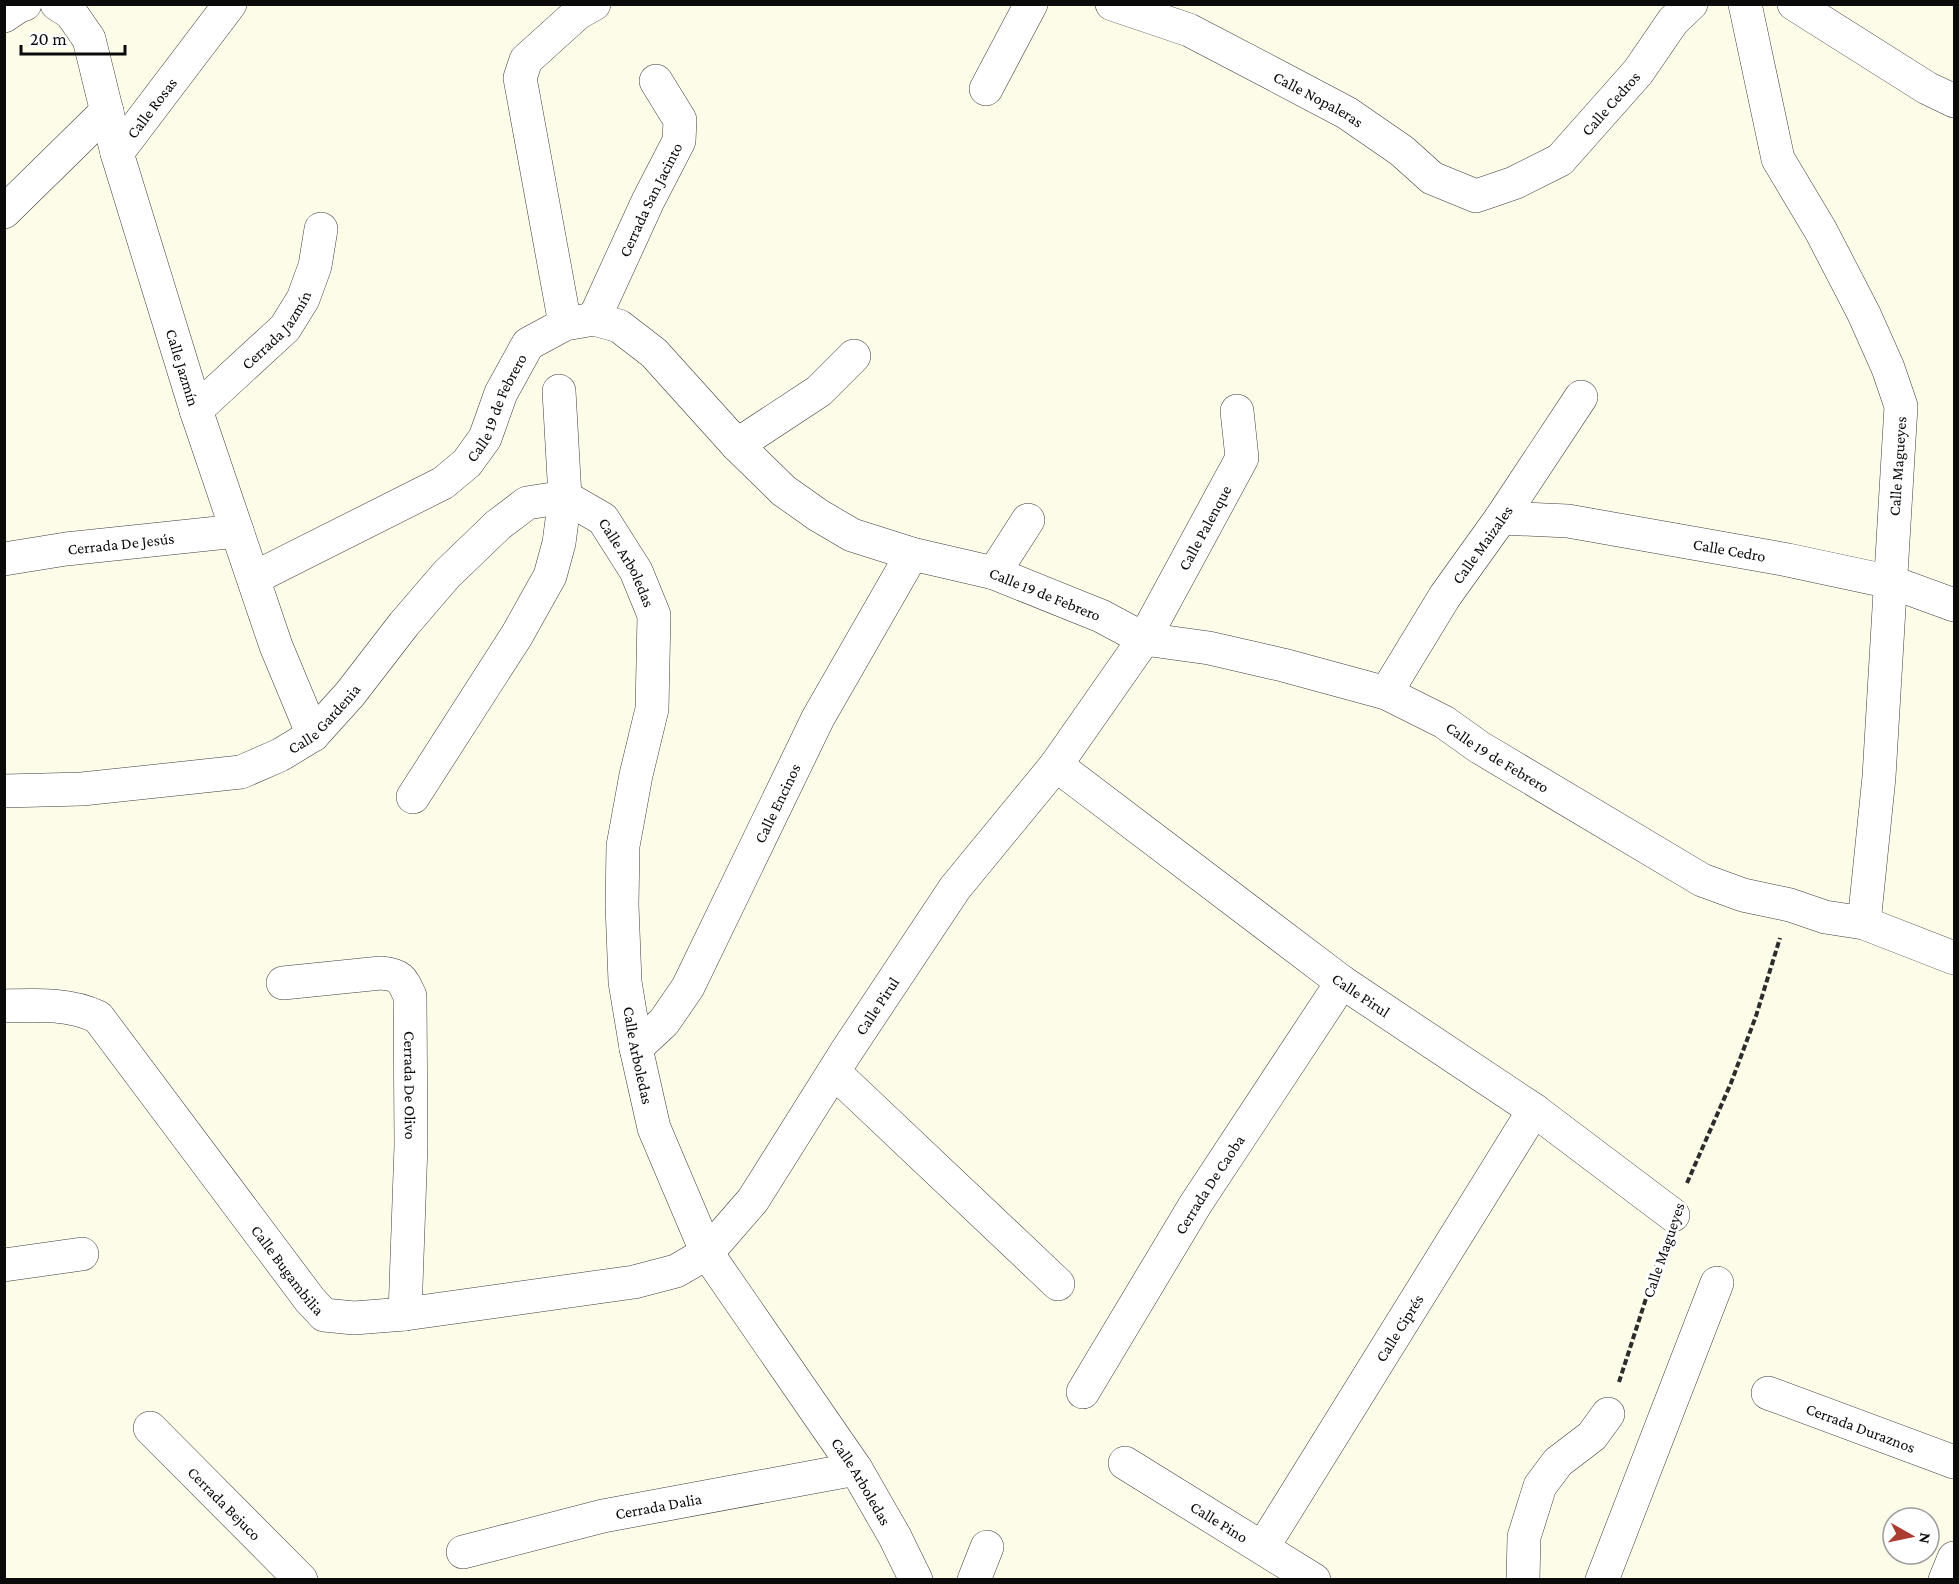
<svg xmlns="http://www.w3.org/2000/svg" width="1959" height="1584" font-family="'Crimson Pro',serif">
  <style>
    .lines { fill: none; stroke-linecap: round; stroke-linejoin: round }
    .minor-casing { stroke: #3d3d3d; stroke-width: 34 }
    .path { stroke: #2c2c2c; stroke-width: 4; stroke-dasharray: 6 3; stroke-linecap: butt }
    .minor { stroke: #fff; stroke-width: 33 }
    .labels { text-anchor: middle; stroke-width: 6; stroke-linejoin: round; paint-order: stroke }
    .street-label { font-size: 16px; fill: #0a0a0a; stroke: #fff }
  </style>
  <rect width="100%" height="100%" fill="#fdfce9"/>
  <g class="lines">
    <defs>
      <g id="minor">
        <path id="s1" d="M 57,4 L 71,13 L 89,39 L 117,153 L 196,410 L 276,646 L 313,735"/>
        <path id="s2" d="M 1112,4 L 1189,30 L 1277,76 L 1347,113 L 1402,151 L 1432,178 L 1476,196 L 1514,183 L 1560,160 L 1638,72 L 1673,21 L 1691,4"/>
        <path d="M 1745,4 L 1778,159 L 1821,231 L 1864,314 L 1888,368 L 1901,406 L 1879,777 L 1864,923"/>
        <path d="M 1794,4 L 1927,88 L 1954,101"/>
        <path d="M 4,16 L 19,6 L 25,4"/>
        <path d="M 986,89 L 1031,4"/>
        <path id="s3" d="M 117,153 L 230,4"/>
        <path d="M 4,212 L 107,111"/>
        <path id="s4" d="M 594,319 L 648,201 L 679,141 L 680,120 L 656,81"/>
        <path d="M 565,324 L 520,78 L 526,60 L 578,13 L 594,4"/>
        <path id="s5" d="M 196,410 L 285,328 L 303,299 L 315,266 L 321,229"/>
        <path d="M 737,445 L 819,391 L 854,356"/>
        <path id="s6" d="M 1501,518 L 1568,521 L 1788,560 L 1891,582 L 1954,605"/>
        <path id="s7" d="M 4,559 L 66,549 L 237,531"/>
        <path d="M 994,573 L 1028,520"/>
        <path id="s8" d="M 254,578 L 443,483 L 467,463 L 485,438 L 501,393 L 528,344 L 565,324 L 594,319 L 619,326 L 654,353 L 737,445 L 784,491 L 818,515 L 852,535 L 912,554 L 994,573 L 1101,616 L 1144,639 L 1209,648 L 1283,665 L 1386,693 L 1444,722 L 1479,747 L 1702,880 L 1743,895 L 1790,905 L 1825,917 L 1864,923 L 1954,958"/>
        <path id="s9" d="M 1386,693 L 1445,596 L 1501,518 L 1581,397"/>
        <path id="s10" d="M 1056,765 L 1342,982 L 1534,1110 L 1673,1215"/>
        <path id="s11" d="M 4,791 L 82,789 L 241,772 L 280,755 L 313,735 L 350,694 L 404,624 L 447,574 L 498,525 L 527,503 L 565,497 L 603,519 L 636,571 L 654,615 L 652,709 L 636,775 L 623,846 L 622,905 L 625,982 L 636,1048 L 654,1128 L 707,1253 L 856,1469 L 895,1537 L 916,1580"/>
        <path d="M 413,797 L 517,635 L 550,576 L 559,543 L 565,497 L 559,391"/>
        <path id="s12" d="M 283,983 L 381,973 C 401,975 402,979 410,996 L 411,1145 L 405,1314"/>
        <path id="s13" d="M 4,1006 C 36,1005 69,1003 98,1017 L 310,1300 L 324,1315 L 354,1318 L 405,1314 L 634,1282 L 676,1271 L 707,1253 L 753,1200 L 846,1052 L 955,888 L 1056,765 L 1144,639 L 1242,458 L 1237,411"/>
        <path id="s14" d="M 636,1048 L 664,1022 L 688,987 L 818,718 L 912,554"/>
        <path d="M 834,1072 L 1058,1284"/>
        <path d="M 4,1265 L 82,1254"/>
        <path id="s15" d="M 1083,1392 L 1195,1205 L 1342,982"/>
        <path id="s16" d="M 1768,1393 L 1954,1462"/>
        <path id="s17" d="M 150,1428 L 301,1580"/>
        <path id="s18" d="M 1125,1463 L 1314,1580"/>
        <path id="s19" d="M 1263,1547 L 1534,1110"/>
        <path id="s20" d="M 463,1552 L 603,1516 L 856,1469"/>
        <path d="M 974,1580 L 987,1547"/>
        <path d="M 1523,1580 L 1524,1537 L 1540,1486 L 1558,1462 L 1592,1436 L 1608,1414"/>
        <path d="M 1602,1580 L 1717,1283"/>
        <path d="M 1945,1580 L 1954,1558"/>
      </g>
    </defs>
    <use href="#minor" class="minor-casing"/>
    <path class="path" d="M 1687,1183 L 1731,1083 L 1756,1016 L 1780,938
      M 1619,1382 L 1663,1246"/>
    <use href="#minor" class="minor"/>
  </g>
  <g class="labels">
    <g class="street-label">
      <text dy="6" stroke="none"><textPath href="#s2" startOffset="228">Calle Nopaleras</textPath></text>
      <text dy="6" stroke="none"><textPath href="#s2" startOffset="582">Calle Cedros</textPath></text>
      <text dy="6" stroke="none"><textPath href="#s3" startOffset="57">Calle Rosas</textPath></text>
      <text dy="6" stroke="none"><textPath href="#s4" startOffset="132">Cerrada San Jacinto</textPath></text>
      <text dy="6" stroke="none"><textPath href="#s5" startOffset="114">Cerrada Jazmín</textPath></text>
      <text dy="6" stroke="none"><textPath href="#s1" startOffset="390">Calle Jazmín</textPath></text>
      <text dy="6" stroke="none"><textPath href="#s8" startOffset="306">Calle 19 de Febrero</textPath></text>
      <text transform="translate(1897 466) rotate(-86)" y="6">Calle Magueyes</text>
      <text dy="6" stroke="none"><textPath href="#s13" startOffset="1743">Calle Palenque</textPath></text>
      <text dy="6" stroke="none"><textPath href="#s7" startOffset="118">Cerrada De Jesús</textPath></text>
      <text dy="6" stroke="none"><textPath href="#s9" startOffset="177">Calle Maizales</textPath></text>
      <text dy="6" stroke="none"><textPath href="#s6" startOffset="231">Calle Cedro</textPath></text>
      <text dy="6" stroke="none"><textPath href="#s11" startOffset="768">Calle Arboledas</textPath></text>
      <text dy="6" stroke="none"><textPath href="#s8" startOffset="992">Calle 19 de Febrero</textPath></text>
      <text dy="6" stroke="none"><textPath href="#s11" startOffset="338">Calle Gardenia</textPath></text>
      <text dy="6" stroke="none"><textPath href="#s8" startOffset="1478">Calle 19 de Febrero</textPath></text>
      <text dy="6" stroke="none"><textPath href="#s14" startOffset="285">Calle Encinos</textPath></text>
      <text dy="6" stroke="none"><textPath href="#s10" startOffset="382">Calle Pirul</textPath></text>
      <text dy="6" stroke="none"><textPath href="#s13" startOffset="1162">Calle Pirul</textPath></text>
      <text dy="6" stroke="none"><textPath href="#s11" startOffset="1272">Calle Arboledas</textPath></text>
      <text dy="6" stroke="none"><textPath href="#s12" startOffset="228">Cerrada De Olivo</textPath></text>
      <text dy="6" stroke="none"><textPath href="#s15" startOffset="243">Cerrada De Caoba</textPath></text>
      <text transform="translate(1663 1250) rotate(-71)" y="6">Calle Magueyes</text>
      <text dy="6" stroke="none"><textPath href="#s13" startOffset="412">Calle Bugambilia</textPath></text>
      <text dy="6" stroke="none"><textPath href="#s19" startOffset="258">Calle Ciprés</textPath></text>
      <text dy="6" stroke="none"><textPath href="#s16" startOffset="99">Cerrada Duraznos</textPath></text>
      <text dy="6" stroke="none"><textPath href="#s11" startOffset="1758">Calle Arboledas</textPath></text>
      <text dy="6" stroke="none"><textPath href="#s17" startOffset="106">Cerrada Bejuco</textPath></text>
      <text dy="6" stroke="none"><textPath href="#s20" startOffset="201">Cerrada Dalia</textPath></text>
      <text dy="6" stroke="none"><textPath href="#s18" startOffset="111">Calle Pino</textPath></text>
    </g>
  </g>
  <rect width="1959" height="1584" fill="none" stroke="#0a0a0a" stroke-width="12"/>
  <g transform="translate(1911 1536) rotate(99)"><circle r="28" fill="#ffffff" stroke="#9d9d9d" stroke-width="1.5"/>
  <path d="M0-4.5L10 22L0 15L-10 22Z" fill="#ac3b30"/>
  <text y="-9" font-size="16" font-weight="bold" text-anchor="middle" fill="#0a0a0a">N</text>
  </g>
  <path d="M21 45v9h104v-9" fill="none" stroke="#0a0a0a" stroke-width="3"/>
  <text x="30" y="45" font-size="18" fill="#0a0a0a" stroke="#ffffff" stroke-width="4.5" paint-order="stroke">20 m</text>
</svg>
